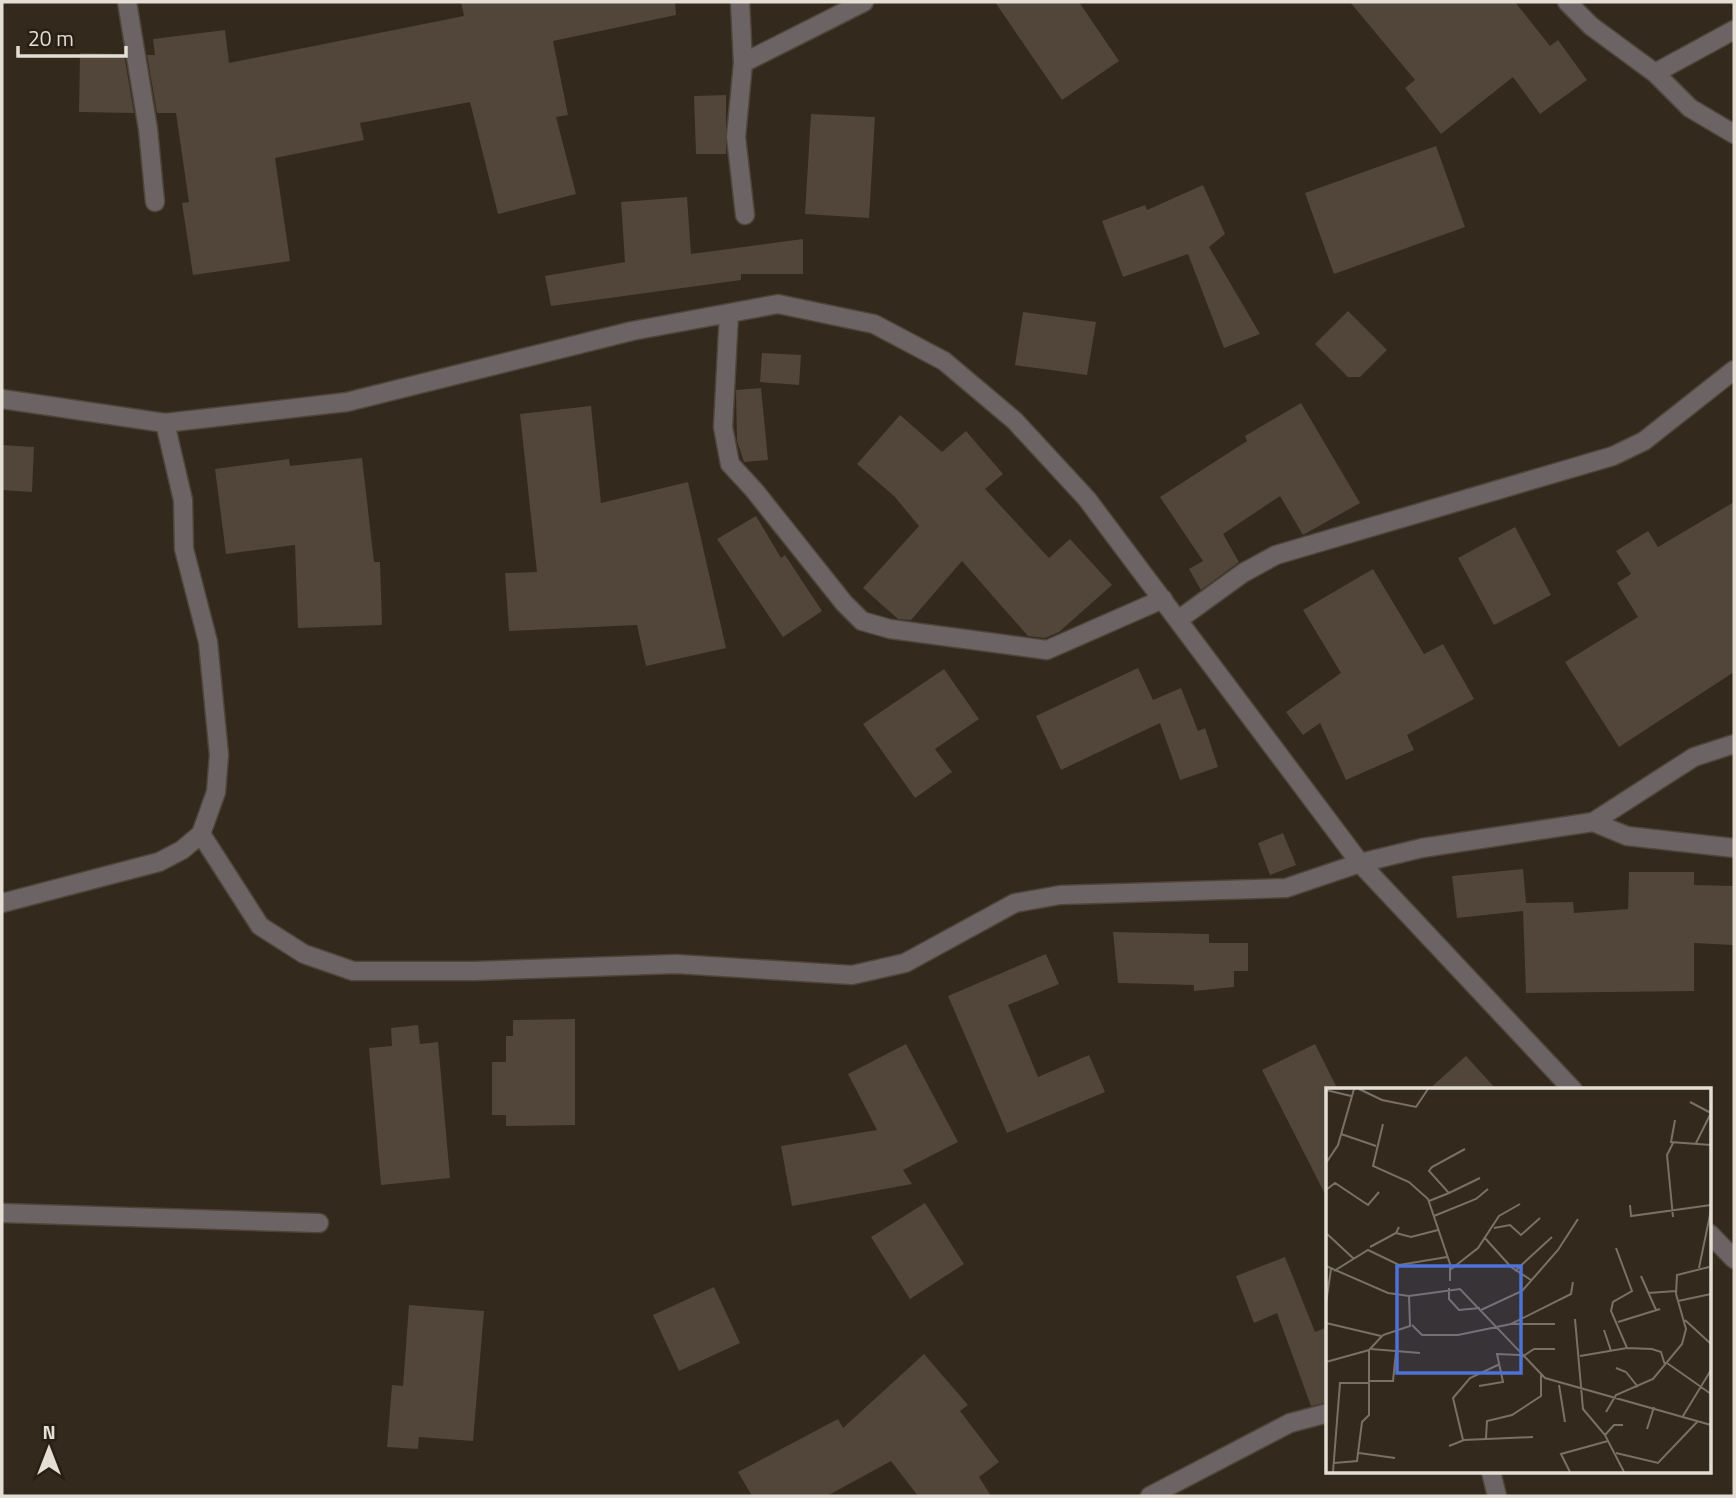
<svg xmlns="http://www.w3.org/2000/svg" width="1736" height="1498" font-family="'Titillium Web',sans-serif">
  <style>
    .building { fill: #514639 }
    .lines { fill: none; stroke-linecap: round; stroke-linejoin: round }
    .minor-casing { stroke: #4f463a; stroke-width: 21 }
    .minor { stroke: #6c6365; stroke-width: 18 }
    .inset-road { fill: none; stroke: #7a7166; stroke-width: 2 }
    .view { fill: #4f72d7; fill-opacity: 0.15; stroke: #4f72d7; stroke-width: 3.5 }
    .inset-edge { fill: none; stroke: #e4ded5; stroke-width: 3.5 }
  </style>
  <rect width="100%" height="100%" fill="#33291c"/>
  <path class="building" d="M 461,2 L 675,2 L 676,15 L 553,41 L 568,115 L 556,117 L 576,194 L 498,214 L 470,102 L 360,123 L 364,140 L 275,158 L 290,261 L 193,275 L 182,203 L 189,202 L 176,113 L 157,113 L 147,55 L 155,55 L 153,39 L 225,30 L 229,63 L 464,16 Z
    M 995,2 L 1079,2 L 1119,61 L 1062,100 Z
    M 1350,2 L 1515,2 L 1550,46 L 1558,40 L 1587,80 L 1540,114 L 1513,77 L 1441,134 L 1405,88 L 1415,80 Z
    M 80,53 L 124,54 L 134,113 L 79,112 Z
    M 726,95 L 726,154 L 696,154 L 694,96 Z
    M 811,114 L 875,117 L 869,218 L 805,214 Z
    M 1436,146 L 1465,227 L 1334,274 L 1305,193 Z
    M 1203,185 L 1225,234 L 1209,247 L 1260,334 L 1224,348 L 1188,254 L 1123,277 L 1102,221 L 1145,205 L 1147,210 Z
    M 687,197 L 691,254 L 803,239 L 803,274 L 741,274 L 741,280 L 551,306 L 545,276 L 625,262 L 621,202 Z
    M 1348,311 L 1387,350 L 1360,377 L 1348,377 L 1315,344 Z
    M 1023,312 L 1096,322 L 1087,375 L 1015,365 Z
    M 762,353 L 801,355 L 799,385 L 760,382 Z
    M 761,388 L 768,460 L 744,462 L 737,441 L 736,390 Z
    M 1301,403 L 1360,503 L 1303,535 L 1280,496 L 1223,534 L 1239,562 L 1201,590 L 1189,569 L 1203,561 L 1160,497 L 1247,441 L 1245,436 Z
    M 591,406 L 601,503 L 688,482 L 726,648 L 646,666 L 637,625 L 509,631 L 505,573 L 537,572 L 520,414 Z
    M 900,415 L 942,452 L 966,431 L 1003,474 L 985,489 L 1049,558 L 1070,539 L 1112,585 L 1059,632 L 1045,638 L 1028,636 L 962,561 L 911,620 L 898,619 L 863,588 L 919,526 L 894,496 L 857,464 Z
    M 2,445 L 34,447 L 32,492 L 2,490 Z
    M 362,458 L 374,562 L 380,562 L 382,625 L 298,628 L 295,545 L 226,554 L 215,469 L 289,459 L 290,466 Z
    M 1734,502 L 1734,672 L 1619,747 L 1565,662 L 1638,617 L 1617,583 L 1631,574 L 1616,551 L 1648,531 L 1658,547 Z
    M 756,516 L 781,558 L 785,555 L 822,611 L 783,637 L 717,539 Z
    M 1515,527 L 1551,595 L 1494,625 L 1458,558 Z
    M 1373,569 L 1424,654 L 1443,644 L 1474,699 L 1407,735 L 1414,750 L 1346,780 L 1320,723 L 1303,735 L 1286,712 L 1341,673 L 1303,610 Z
    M 1138,668 L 1153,700 L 1181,688 L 1198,731 L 1205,728 L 1218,767 L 1180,780 L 1160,723 L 1061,770 L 1036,716 Z
    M 944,669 L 979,719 L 935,749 L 952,772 L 915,798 L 863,724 Z
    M 1283,833 L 1296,865 L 1270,875 L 1258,843 Z
    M 1523,869 L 1526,903 L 1573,902 L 1574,913 L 1628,909 L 1629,872 L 1694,872 L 1694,885 L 1734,886 L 1734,945 L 1694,943 L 1694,991 L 1526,993 L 1523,911 L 1457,918 L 1452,876 Z
    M 1113,932 L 1209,934 L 1209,943 L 1248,943 L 1248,971 L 1234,971 L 1234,987 L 1194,991 L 1194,985 L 1118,983 Z
    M 1046,954 L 1059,984 L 1008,1005 L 1038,1077 L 1089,1055 L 1105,1092 L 1007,1133 L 948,996 Z
    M 575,1019 L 575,1125 L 506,1126 L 506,1115 L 492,1115 L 492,1062 L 506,1062 L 506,1036 L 513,1036 L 513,1020 Z
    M 418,1025 L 420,1044 L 438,1042 L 450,1178 L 381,1185 L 369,1048 L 392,1046 L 391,1028 Z
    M 906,1044 L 958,1142 L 903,1170 L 912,1184 L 792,1206 L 781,1146 L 877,1130 L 848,1074 Z
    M 1315,1044 L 1338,1090 L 1328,1090 L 1328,1200 L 1262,1070 Z
    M 1466,1056 L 1497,1090 L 1428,1090 Z
    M 925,1203 L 964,1264 L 910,1299 L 871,1237 Z
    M 1285,1257 L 1315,1332 L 1328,1327 L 1328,1402 L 1311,1406 L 1277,1313 L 1254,1323 L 1236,1276 Z
    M 714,1287 L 740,1343 L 679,1371 L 653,1315 Z
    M 409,1305 L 484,1311 L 473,1441 L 419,1437 L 418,1449 L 387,1447 L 392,1385 L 403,1386 Z
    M 924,1354 L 968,1405 L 960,1411 L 999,1462 L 979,1477 L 991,1496 L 918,1496 L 891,1461 L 827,1496 L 752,1496 L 738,1472 L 838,1419 L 843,1428 Z"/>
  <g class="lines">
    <defs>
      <path id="minor" d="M 127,2 L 148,129 L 155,202
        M 740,2 L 743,63 L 736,137 L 745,215
        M 1567,2 L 1591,26 L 1655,73 L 1690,108 L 1734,134
        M 743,63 L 864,2
        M 1655,73 L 1734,30
        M 729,313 L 723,427 L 730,464 L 754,490 L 844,603 L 862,621 L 890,629 L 1047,650 L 1163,599
        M 2,399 L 165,423 L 347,402 L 632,331 L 778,304 L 874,324 L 944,361 L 1015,421 L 1087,499 L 1360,863 L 1573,1090
        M 1178,620 L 1243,573 L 1276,555 L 1613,456 L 1644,441 L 1734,370
        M 1593,822 L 1627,836 L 1734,848
        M 201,834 L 260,926 L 304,954 L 353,971 L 475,971 L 676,964 L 852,975 L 905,963 L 1015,903 L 1060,895 L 1286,888 L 1360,863 L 1422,848 L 1593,822 L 1694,757 L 1734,744
        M 2,903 L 159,862 L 182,850 L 201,834 L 216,792 L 219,755 L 208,642 L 184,549 L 183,500 L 165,423
        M 2,1213 L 319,1223
        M 1710,1234 L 1734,1259
        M 1491,1472 L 1497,1496
        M 1150,1496 L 1290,1423 L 1328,1413"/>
    </defs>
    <use href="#minor" class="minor-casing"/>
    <use href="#minor" class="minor"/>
  </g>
  <g transform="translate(1326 1088)">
    <rect width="385" height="385" fill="#33291c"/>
    <path class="inset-road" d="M 33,1 L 56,12 L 90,19 L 102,1M 0,2 L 25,8M 364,14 L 385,25M 349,32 L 345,54 L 385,57M 57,36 L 47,78 L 83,94 L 102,111 L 124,176 L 124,193M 15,46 L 50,58M 347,55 L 341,67 L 347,129M 370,55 L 385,25M 0,75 L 12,57 L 28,1M 0,102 L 9,95 L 42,117 L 53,104M 123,105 L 154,90M 103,113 L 123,105 L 103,83 L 106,79 L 139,61M 304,117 L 305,128 L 385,117M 108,128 L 150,111 L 162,101M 168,140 L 184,137 L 195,147 L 214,130M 0,145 L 28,171M 70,145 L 85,149 L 112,142M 158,149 L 185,179 L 205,192M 44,159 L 70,145 L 73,139M 290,160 L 306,203 L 287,214 L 285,223 L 301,260M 0,178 L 62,205 L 83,208 L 134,201 L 219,290 L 385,337M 373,180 L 385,122M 124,182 L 152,160 L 173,128 L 194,116M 8,183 L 42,162 L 73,177 L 121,169M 189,183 L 226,149M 315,188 L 330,222M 123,200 L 123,211 L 133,222 L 154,220M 322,205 L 350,203M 352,213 L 385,206M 0,215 L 5,181M 155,222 L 196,203 L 232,162 L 252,131M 249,231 L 257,321 L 279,347 L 298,384M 359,232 L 385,256M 292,234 L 334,221M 0,235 L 55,248M 185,236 L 229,236M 86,237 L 96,247 L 132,247 L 185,236 L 245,206 L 247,194M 278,242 L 285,263M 45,261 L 94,265M 254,268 L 301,260 L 326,261 L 335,264 L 339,277M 196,269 L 208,261 L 229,261M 0,274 L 43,262 L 57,247 L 84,238 L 83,208M 341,275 L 385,306M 290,280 L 300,284 L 312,299M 42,293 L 67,293 L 70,264M 233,297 L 239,334M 153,298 L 177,294 L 171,266 L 194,267M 280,324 L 290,307 L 327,291 L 356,256 L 360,241 L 350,206 L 351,187 L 383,179M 357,328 L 385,282M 321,341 L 328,319M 279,347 L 288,337 L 297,337M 160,350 L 161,333 L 186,327 L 215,308 L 215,287M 137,352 L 127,310 L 144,290 L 174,276M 123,358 L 138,352 L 207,349M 33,365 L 69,370M 290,365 L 332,375 L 372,333M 8,375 L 31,373 L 36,334 L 43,327 L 43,262M 7,384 L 14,295 L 42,295M 244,384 L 235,366 L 282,353"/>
    <path class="view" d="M 71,178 L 195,178 L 195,285 L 71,285 Z"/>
    <rect width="385" height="385" class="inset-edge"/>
  </g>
  <rect width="1736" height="1498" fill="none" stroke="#e4ded5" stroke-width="7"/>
  <g transform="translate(49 1449)" stroke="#291f13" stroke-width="5" paint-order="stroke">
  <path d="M0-5L12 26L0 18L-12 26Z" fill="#e4ded5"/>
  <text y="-10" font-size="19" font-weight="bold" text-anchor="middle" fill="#e4ded5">N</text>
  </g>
  <path d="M18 46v10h108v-10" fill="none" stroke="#e4ded5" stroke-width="3.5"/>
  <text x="28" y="46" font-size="21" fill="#e4ded5" stroke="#291f13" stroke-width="5" paint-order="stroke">20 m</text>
</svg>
